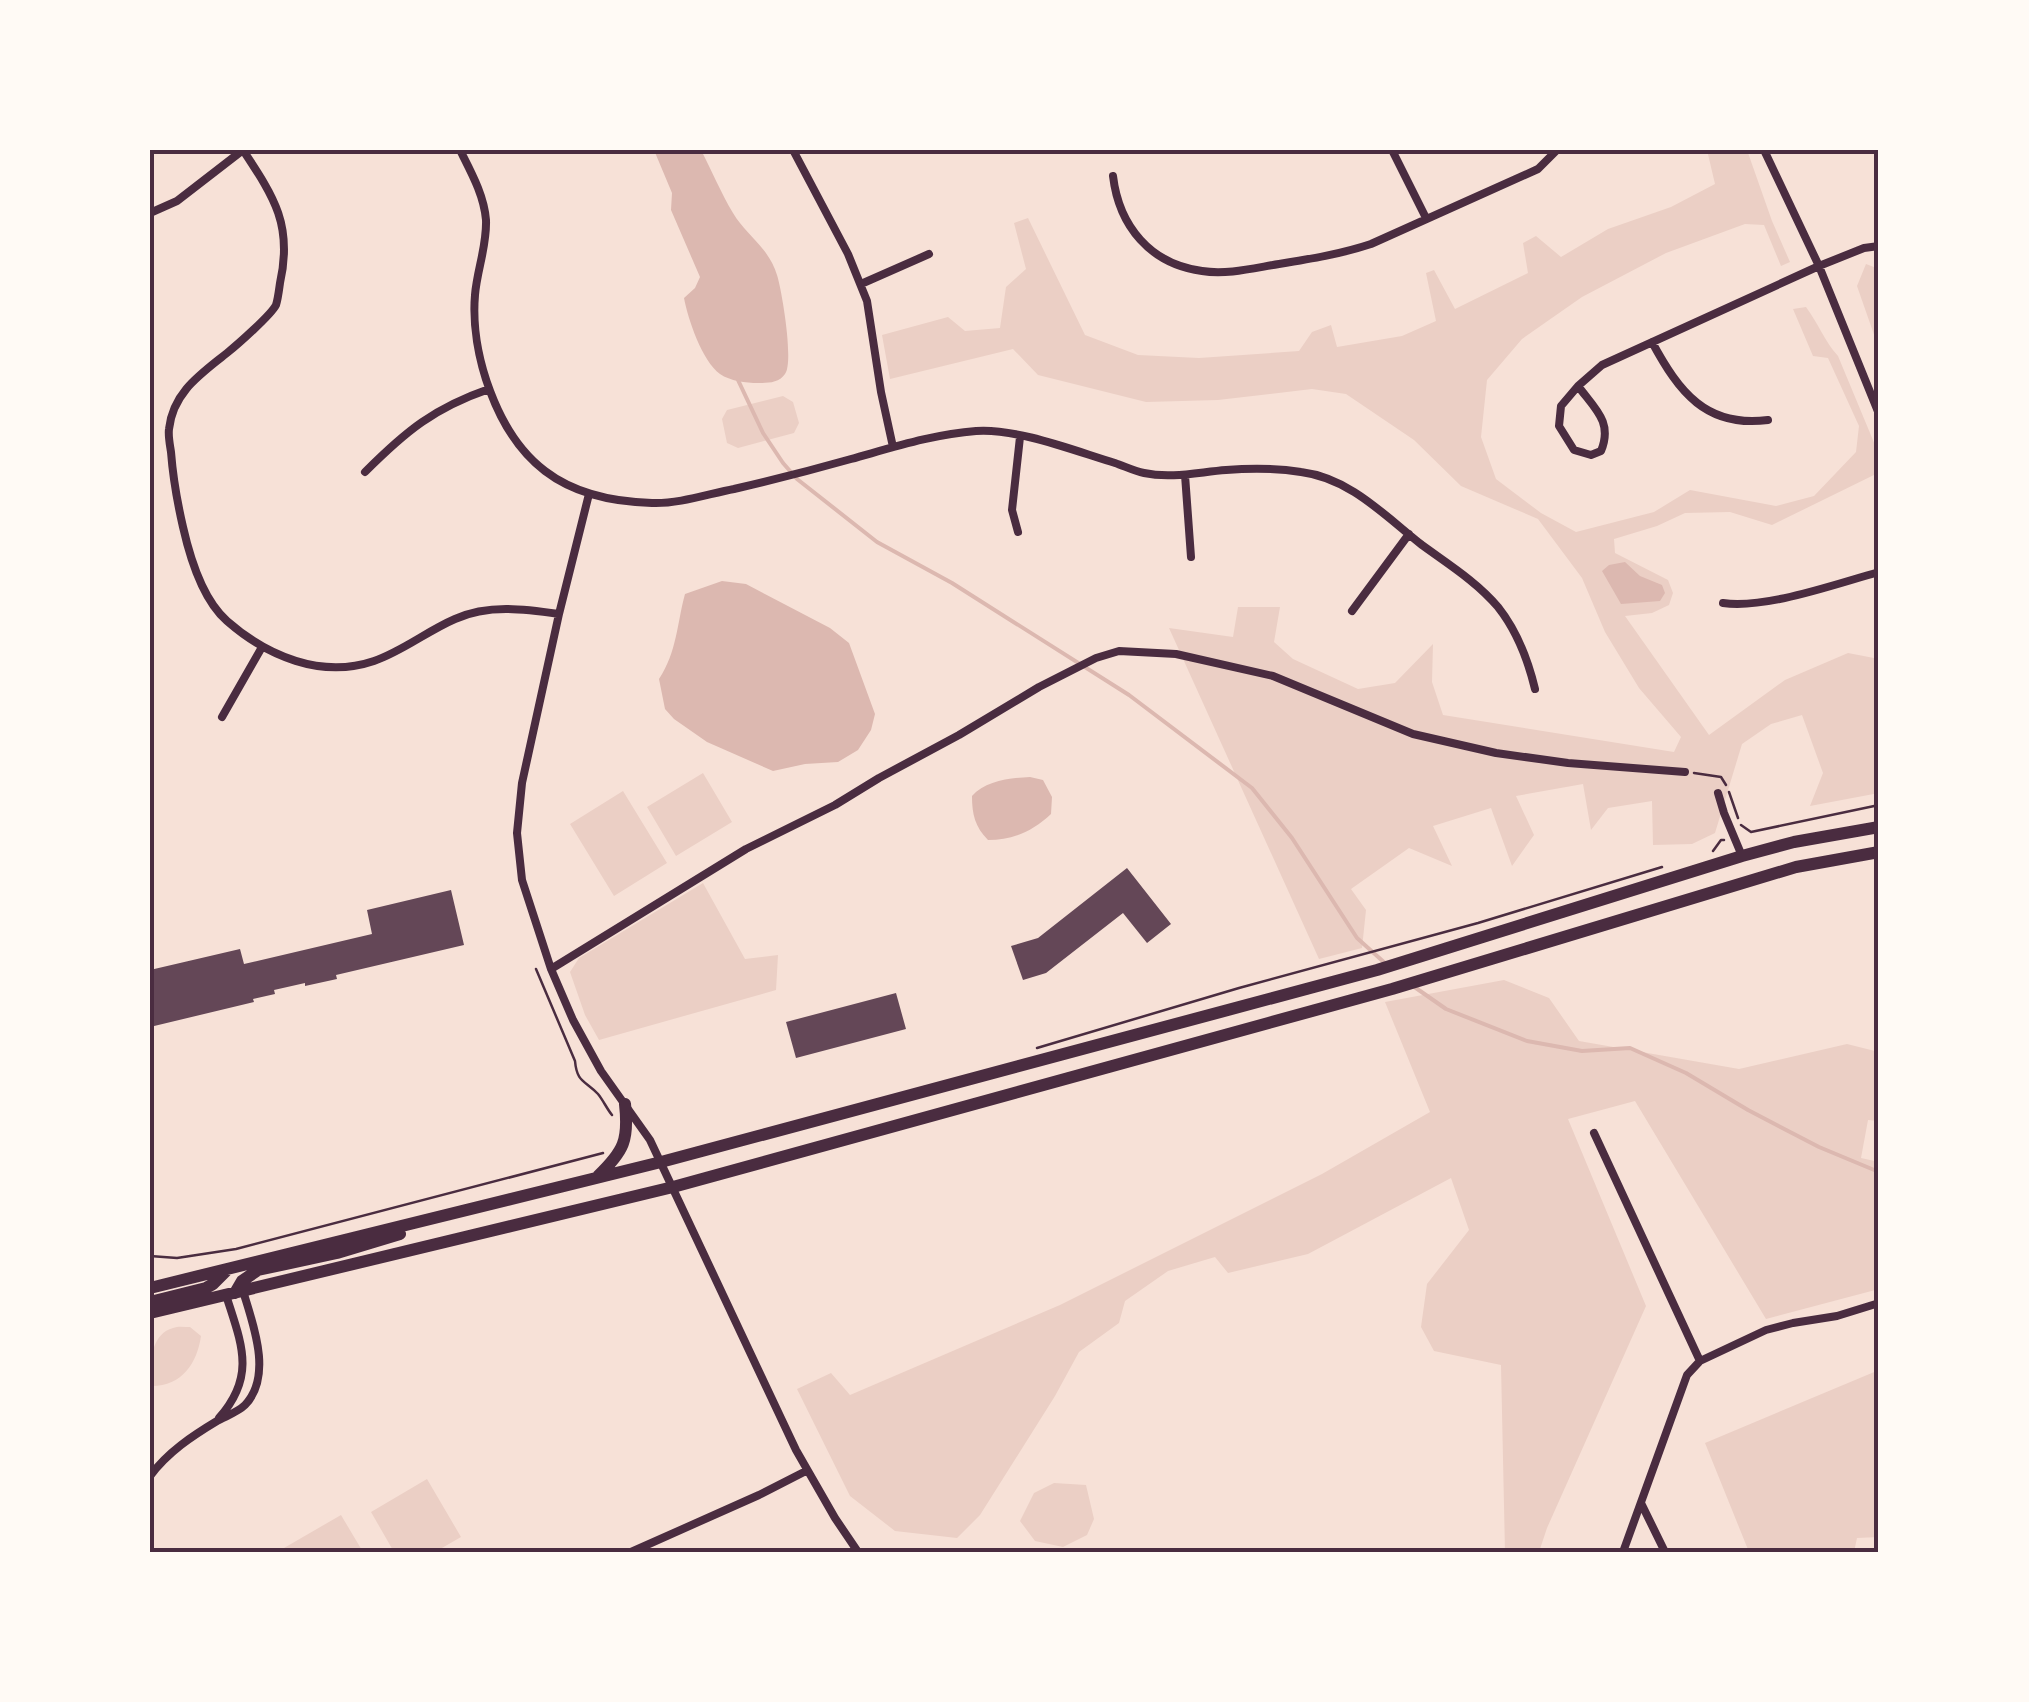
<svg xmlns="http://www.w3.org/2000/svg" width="2029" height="1702" font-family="Literata,serif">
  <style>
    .green { fill: #ebcfc5 }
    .water { fill: #dcb8b0 }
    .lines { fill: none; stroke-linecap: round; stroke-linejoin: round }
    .stream { stroke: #dcb8b0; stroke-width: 4 }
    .building { fill: #644757 }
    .path { stroke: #4a2c40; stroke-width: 2.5 }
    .minor { stroke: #4a2c40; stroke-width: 8 }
    .trunk { stroke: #4a2c40; stroke-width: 12 }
    .neatline { fill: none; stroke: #4a2c40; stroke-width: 4 }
  </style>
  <rect width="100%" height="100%" fill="#f7e1d7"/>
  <path class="green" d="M 1707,150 L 1747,150 L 1772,221 L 1790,262 L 1781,266 L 1764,225 L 1745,224 L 1666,253 L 1582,297 L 1522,339 L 1487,380 L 1481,437 L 1496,479 L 1541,513 L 1576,532 L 1654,512 L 1690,490 L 1776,506 L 1814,496 L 1856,452 L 1859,426 L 1828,358 L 1813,356 L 1793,309 L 1806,307 C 1818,323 1825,342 1838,356 L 1875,445 L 1878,473 L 1772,525 L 1730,512 L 1685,513 L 1657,526 L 1614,539 L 1615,553 L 1668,580 L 1673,593 L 1669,605 L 1652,613 L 1625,616 L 1709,735 L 1785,680 L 1848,653 L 1879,659 L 1879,793 L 1810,806 L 1823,773 L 1802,715 L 1771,724 L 1742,744 L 1715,833 L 1692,844 L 1653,845 L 1652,801 L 1608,808 L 1591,830 L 1583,784 L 1516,796 L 1534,835 L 1512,866 L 1491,808 L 1433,826 L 1452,866 L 1409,848 L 1351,889 L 1366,910 L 1362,948 L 1319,959 L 1169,628 L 1233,637 L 1238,607 L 1280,607 L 1274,642 L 1293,659 L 1358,689 L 1395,683 L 1433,644 L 1432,682 L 1443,715 L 1674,752 L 1681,737 L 1639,688 L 1605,632 L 1582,578 L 1538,519 L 1461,486 L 1414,440 L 1346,394 L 1312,389 L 1218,400 L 1146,402 L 1038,375 L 1013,349 L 890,379 L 882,335 L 948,317 L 965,331 L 1000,328 L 1006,287 L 1026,269 L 1014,223 L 1028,218 L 1085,335 L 1138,355 L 1199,358 L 1299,351 L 1312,332 L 1331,325 L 1337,347 L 1402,336 L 1436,321 L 1426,273 L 1434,270 L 1455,309 L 1528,273 L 1523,243 L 1536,236 L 1561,257 L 1608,229 L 1671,207 L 1715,184 Z
    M 1866,264 L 1879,269 L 1879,349 L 1857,286 Z
    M 783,396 L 793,402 L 799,423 L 794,433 L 738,448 L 727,443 L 722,419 L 727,410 Z
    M 703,773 L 732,822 L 676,856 L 647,807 Z
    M 623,791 L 667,863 L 614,896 L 570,824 Z
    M 703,883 L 745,959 L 778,955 L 776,990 L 599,1040 L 585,1015 L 570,972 L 579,958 Z
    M 1504,980 L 1549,998 L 1579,1041 L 1739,1069 L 1847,1044 L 1879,1052 L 1879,1121 L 1868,1120 L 1861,1158 L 1879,1162 L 1879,1289 L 1766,1319 L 1635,1101 L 1568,1119 L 1646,1306 L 1547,1528 L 1539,1552 L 1505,1552 L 1501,1365 L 1434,1351 L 1421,1327 L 1427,1284 L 1469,1230 L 1451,1178 L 1308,1254 L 1228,1273 L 1215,1257 L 1168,1271 L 1125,1301 L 1119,1323 L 1079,1352 L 1055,1396 L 980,1515 L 957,1538 L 895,1531 L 850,1496 L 797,1389 L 831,1373 L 850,1395 L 1060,1305 L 1322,1174 L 1430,1112 L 1385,1002 Z
    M 190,1327 L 201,1336 C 197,1364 181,1387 150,1386 C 149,1367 150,1334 173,1328 C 178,1326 184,1327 190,1327 Z
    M 1879,1370 L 1879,1537 L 1857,1538 L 1854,1552 L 1749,1552 L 1705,1443 Z
    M 427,1479 L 461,1537 L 435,1552 L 394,1552 L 371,1512 Z
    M 1054,1483 L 1086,1485 L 1094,1519 L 1087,1535 L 1063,1547 L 1035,1541 L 1020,1521 L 1034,1493 Z
    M 341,1515 L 363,1552 L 287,1552 L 284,1548 Z"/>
  <path class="water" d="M 654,150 L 701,150 C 712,171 721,193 733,213 C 746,235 769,248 777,275 C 782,291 794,362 785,374 C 779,383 768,383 758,383 C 746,383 730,381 720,374 C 702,361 688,319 684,298 L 695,288 L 700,277 L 671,210 L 672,193 Z
    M 1625,562 L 1640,576 L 1662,585 L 1665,593 L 1660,601 L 1621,604 L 1602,571 L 1609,565 Z
    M 722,581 L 746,584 L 830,628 L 849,643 L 875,714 L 871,730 L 858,750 L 838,762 L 805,764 L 773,771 L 707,742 L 674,719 L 665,709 L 659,679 C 677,652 677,623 685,594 Z
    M 1030,777 L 1043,780 L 1052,797 L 1051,814 C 1033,831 1013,840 988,840 C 975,827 972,814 972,796 C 985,781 1010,778 1030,777 Z"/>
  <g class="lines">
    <path class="stream" d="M 738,380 L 763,433 L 783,463 L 797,479 L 877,542 L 952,583 L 1129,695 L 1252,788 L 1292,838 L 1357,938 L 1386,964
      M 1413,986 L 1446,1009 L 1527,1041 L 1582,1051 L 1630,1048 L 1686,1073 L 1748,1110 L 1819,1147 L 1879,1172"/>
  </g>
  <path class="building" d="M 1127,868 L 1171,924 L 1147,943 L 1123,913 L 1046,973 L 1023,980 L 1011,946 L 1038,938 Z
    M 451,890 L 464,945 L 336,975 L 337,979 L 305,986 L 305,983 L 274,990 L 275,994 L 253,999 L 254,1002 L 150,1027 L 150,970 L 240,949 L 244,964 L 372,934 L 367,910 Z
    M 896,993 L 906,1029 L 796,1058 L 786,1022 Z"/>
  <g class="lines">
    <path class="path" d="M 1694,773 L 1721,777 L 1726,785
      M 1729,792 L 1738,818
      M 1741,825 L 1751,832 L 1879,805
      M 1713,851 L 1721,840 L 1724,840
      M 536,969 L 575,1061 C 577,1083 585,1080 598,1094 C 603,1100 607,1109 612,1115
      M 1037,1048 L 1239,988 L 1478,923 L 1662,867
      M 150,1256 L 177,1258 L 236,1249 L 603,1153"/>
    <path class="minor" d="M 460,150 C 471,172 484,195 486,220 C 487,246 477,270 475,295 C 470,353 497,435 545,471 C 575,494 616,502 652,503 C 679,504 708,494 734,489 C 773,480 812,470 851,459 C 891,448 934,434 976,431 C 1017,428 1075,451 1115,463 C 1124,466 1134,471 1144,473 C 1171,479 1199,472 1226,470 C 1252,468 1276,468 1301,472 C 1350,478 1385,516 1422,545 C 1448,564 1477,582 1498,607 C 1517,631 1528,660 1535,689
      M 793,150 L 848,254 L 867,301 L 881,392 L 893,447
      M 1392,150 L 1426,218
      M 1764,150 L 1819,266 L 1879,414
      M 1113,176 C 1119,226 1150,264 1202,271 C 1227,275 1254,268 1279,264 C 1310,259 1341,254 1371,244 L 1538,169 L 1557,150
      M 150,213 L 177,201 L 243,150 C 274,197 293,225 280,283 C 279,290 278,299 276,305 C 271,315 237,345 227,353 C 201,374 173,392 169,429 C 168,436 170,445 171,452 C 173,478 177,501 183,527 C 190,558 202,599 227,621 C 267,656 321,679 374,661 C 403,651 427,631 455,619 C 488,604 524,609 559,614
      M 861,284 L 929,254
      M 1652,342 C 1679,392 1706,428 1768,420
      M 1578,386 L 1602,365 L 1819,266 L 1864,248 L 1879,246
      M 1578,386 C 1595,409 1613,422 1601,451 L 1591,455 L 1574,450 L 1559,426 L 1561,406 Z
      M 365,472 C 406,431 434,408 489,389
      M 1185,475 L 1191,557
      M 589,494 L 559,614 L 522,783 L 517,833 L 522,880 L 551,969 L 573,1020 L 601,1071 L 650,1140 L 796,1450 L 835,1518 L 858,1552
      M 1018,532 L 1012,510 L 1020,437
      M 1723,603 C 1767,609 1835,584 1879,572
      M 1352,611 L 1409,534
      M 222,717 L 262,647
      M 1718,793 L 1724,813 L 1742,856
      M 551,969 L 746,849 L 835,805 L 879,778 L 959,735 L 1039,687 L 1096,658 L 1119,651 L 1176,654 L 1273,676 L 1413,734 L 1496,753 L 1568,763 L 1685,772
      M 1594,1133 L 1700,1361
      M 219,1418 C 257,1375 241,1343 226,1295
      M 150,1476 C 168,1452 192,1436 217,1421 C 226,1416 238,1412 245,1405 C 273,1376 253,1324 243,1291
      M 1641,1503 L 1665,1552
      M 631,1552 L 759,1495 L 806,1471
      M 1623,1552 L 1687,1375 L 1700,1361 L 1766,1330 L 1793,1323 L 1837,1316 L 1879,1303"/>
    <path class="trunk" d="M 598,1176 C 624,1151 629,1140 625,1104
      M 150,1288 L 661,1162 L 1377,970 L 1742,856 L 1794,842 L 1879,827
      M 235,1293 L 242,1281 L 258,1270 L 337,1253 L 400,1234
      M 150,1302 L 206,1288 L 213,1284 L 228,1269
      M 150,1313 L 673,1187 L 1392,989 L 1796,867 L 1879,852"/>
  </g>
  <rect width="2029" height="1702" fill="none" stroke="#fffaf5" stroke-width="305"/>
  <rect x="152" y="152" width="1724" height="1398" class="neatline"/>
</svg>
